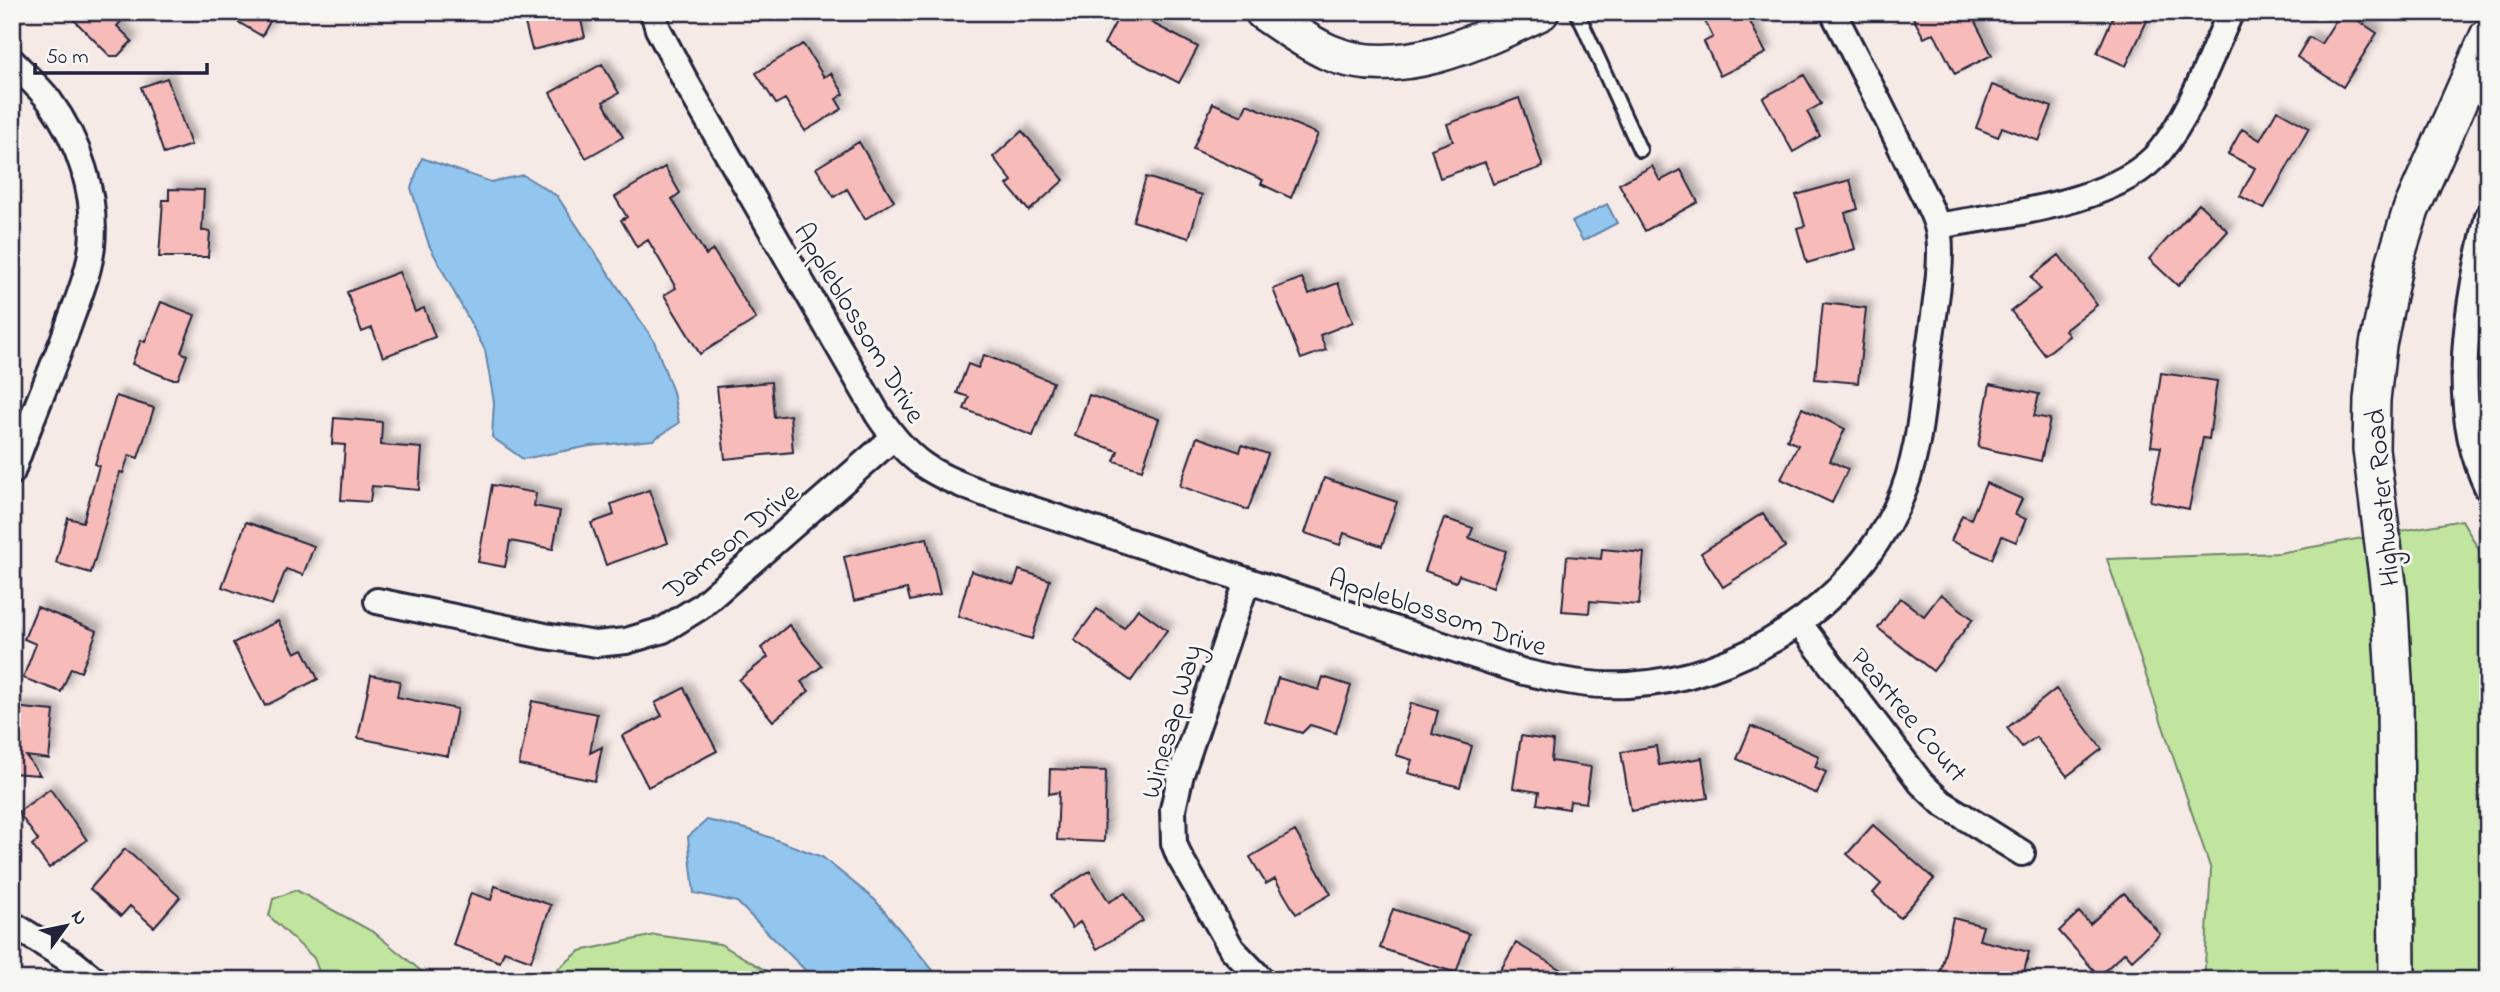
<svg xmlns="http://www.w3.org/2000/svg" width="2500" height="992" font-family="'Indie Flower',sans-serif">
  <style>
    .green { fill: #c1e59f; stroke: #72846d; stroke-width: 2 }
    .water { fill: #92c6ef; stroke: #6584a7; stroke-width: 2 }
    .building { fill: #f7bbb9; stroke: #22223b; stroke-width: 2; filter: url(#shadow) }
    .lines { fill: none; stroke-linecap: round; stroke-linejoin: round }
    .lane-casing { stroke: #22223b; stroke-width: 18 }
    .street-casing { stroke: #22223b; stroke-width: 30 }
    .secondary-casing { stroke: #22223b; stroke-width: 40 }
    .lane { stroke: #f6f6f2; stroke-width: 12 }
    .street { stroke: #f6f6f2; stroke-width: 24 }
    .secondary { stroke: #f6f6f2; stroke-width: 35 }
    .labels { text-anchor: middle; stroke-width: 6; stroke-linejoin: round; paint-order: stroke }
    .street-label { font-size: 28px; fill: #22223b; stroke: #f6f6f2 }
  </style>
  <defs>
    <filter id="shadow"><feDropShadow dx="6" dy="-6" stdDeviation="3.5" flood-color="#0004"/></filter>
  </defs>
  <rect width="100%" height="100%" fill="#f6eae7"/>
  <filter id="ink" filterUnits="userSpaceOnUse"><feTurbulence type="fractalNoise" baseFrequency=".0143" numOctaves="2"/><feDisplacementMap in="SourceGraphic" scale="14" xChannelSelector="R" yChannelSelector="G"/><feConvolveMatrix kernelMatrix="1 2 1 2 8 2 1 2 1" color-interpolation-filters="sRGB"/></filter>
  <g filter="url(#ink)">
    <path class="green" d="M 2462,520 L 2488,566 L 2488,980 L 2204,980 L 2211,870 L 2107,559 L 2279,553 Z
      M 296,890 L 375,933 L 432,980 L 322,980 L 314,958 L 269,916 L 273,899 Z
      M 655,935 L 720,944 L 782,980 L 544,980 L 580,951 Z"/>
    <path class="water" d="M 422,158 L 491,182 L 523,175 L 557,196 L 654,341 L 673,392 L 679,423 L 653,440 L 590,446 L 523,459 L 492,437 L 494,402 L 485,350 L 429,245 L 411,188 Z
      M 1607,204 L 1617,223 L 1583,241 L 1572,222 Z
      M 707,820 L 750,830 L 822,857 L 875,900 L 941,980 L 815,980 L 737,902 L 694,893 L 688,837 Z"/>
    <path class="building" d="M 66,12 L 129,12 L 117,26 L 132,41 L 118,56 L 110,56 Z
      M 221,12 L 275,12 L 262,36 Z
      M 522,12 L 579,12 L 585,37 L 532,50 Z
      M 1121,12 L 1131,12 L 1198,47 L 1179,83 L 1104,44 Z
      M 1700,12 L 1745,12 L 1766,53 L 1720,76 L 1704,42 L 1713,37 Z
      M 1910,12 L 1970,12 L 1992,55 L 1955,74 L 1934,33 L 1924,38 Z
      M 2115,12 L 2151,12 L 2126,66 L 2097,53 Z
      M 2341,12 L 2345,12 L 2377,33 L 2343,87 L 2297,57 L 2309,37 L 2321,44 Z
      M 803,44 L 824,77 L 831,73 L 844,94 L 836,99 L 842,109 L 805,131 L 785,99 L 776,104 L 756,73 Z
      M 602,64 L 619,93 L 603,102 L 623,137 L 586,158 L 550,93 Z
      M 1804,75 L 1821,104 L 1807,112 L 1820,136 L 1793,152 L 1763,98 Z
      M 167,78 L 191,145 L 164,154 L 141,87 Z
      M 1992,85 L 2052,107 L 2039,141 L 2002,127 L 1998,137 L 1976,128 Z
      M 1519,98 L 1543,167 L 1493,184 L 1485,162 L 1440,178 L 1431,149 L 1453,141 L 1447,124 Z
      M 1213,103 L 1242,116 L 1247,104 L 1318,134 L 1291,198 L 1261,184 L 1263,180 L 1193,149 Z
      M 2277,110 L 2309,128 L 2264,209 L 2240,196 L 2255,168 L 2228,154 L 2242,129 L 2260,140 Z
      M 1022,131 L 1064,180 L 1029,211 L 1007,185 L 1012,181 L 993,157 Z
      M 859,142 L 894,201 L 865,219 L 847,189 L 834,197 L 816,168 Z
      M 1652,166 L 1660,181 L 1681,170 L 1698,202 L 1645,231 L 1619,184 Z
      M 665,167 L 680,193 L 672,199 L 706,255 L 713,250 L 756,319 L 700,354 L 664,295 L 676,288 L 648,240 L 637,247 L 621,220 L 627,217 L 615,197 Z
      M 1146,177 L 1202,195 L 1189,238 L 1133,221 Z
      M 1850,180 L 1858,209 L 1845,213 L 1855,249 L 1807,263 L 1797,228 L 1805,226 L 1796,195 Z
      M 169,189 L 204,190 L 202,231 L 210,231 L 208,257 L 159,257 L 163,200 L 169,200 Z
      M 2199,204 L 2228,231 L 2178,286 L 2149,259 Z
      M 2059,255 L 2097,305 L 2065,330 L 2069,336 L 2045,355 L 2011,311 L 2040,289 L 2031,277 Z
      M 399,272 L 415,312 L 424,308 L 435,337 L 383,357 L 372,328 L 362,332 L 347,292 Z
      M 1302,278 L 1309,294 L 1338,283 L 1353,322 L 1320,335 L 1326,350 L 1301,359 L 1273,289 Z
      M 161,302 L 195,315 L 181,352 L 187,355 L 178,379 L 171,379 L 132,364 L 141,340 L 145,342 Z
      M 1823,303 L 1866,308 L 1858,383 L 1815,379 Z
      M 984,355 L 1053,382 L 1033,436 L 964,409 L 969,397 L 957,393 L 968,364 L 978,368 Z
      M 2161,373 L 2217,381 L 2209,439 L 2203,438 L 2189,509 L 2150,501 L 2161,447 L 2151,446 Z
      M 771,382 L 774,417 L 790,415 L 793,452 L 725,459 L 717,387 Z
      M 1990,384 L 2039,394 L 2034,416 L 2050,419 L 2041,461 L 1978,447 Z
      M 1089,395 L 1159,419 L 1142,470 L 1114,461 L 1118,451 L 1075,436 Z
      M 116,396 L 154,408 L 138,458 L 129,455 L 123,473 L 120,472 L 91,573 L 56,563 L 68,518 L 83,522 L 99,466 L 95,464 Z
      M 1802,408 L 1845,429 L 1830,461 L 1848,469 L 1832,503 L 1781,479 L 1798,445 L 1787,440 Z
      M 334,418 L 382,422 L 381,445 L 422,448 L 419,490 L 372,486 L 370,502 L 341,500 L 345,445 L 332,444 Z
      M 1197,437 L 1240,452 L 1242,445 L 1268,454 L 1248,510 L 1180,486 Z
      M 1324,478 L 1397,502 L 1382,546 L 1344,533 L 1340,545 L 1305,533 Z
      M 1986,483 L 2022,499 L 2015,515 L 2026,519 L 2016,542 L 2002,536 L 1992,559 L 1951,541 L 1962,515 L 1971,519 Z
      M 492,485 L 536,493 L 534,506 L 560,511 L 553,549 L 510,541 L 505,567 L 478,562 Z
      M 649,490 L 668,543 L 606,565 L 591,523 L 614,515 L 611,504 Z
      M 1763,513 L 1785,547 L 1723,587 L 1701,553 Z
      M 1444,518 L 1473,528 L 1469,538 L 1506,551 L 1493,587 L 1459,575 L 1456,582 L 1425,571 Z
      M 246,522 L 314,546 L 303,575 L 286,569 L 272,605 L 222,587 Z
      M 927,538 L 940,594 L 910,601 L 907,589 L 854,601 L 844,557 Z
      M 1602,549 L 1644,553 L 1639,605 L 1590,601 L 1589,613 L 1562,611 L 1567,556 L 1601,559 Z
      M 1019,570 L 1050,580 L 1032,639 L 958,616 L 971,571 L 1014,585 Z
      M 1941,594 L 1973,619 L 1933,671 L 1878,628 L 1900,598 L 1924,616 Z
      M 37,607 L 97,631 L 81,672 L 71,668 L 61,692 L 23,678 L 36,644 L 24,639 Z
      M 1097,609 L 1124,628 L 1138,609 L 1167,630 L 1131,681 L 1074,640 Z
      M 278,621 L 295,653 L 303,649 L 318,679 L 265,706 L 233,643 Z
      M 789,625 L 822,666 L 801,682 L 809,691 L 773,721 L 739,680 L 768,657 L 761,648 Z
      M 371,675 L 400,681 L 397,697 L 457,709 L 448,756 L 358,738 Z
      M 1323,677 L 1351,686 L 1336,733 L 1310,725 L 1302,733 L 1265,722 L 1278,678 L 1319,690 Z
      M 684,688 L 717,751 L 648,787 L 622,736 L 662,716 L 655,703 Z
      M 2056,689 L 2102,749 L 2067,776 L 2036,737 L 2022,747 L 2007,728 Z
      M 532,701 L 597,714 L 590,753 L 602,747 L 595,781 L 519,765 Z
      M 1411,703 L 1438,711 L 1432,734 L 1472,746 L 1460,787 L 1408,773 L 1412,760 L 1396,755 Z
      M 12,707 L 54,711 L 49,759 L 26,756 L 40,775 L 12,773 Z
      M 1751,726 L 1819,756 L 1815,767 L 1826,772 L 1817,794 L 1737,759 Z
      M 1521,736 L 1553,741 L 1551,761 L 1591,767 L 1586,803 L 1570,801 L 1569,809 L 1537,804 L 1539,792 L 1513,788 Z
      M 1656,746 L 1659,765 L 1702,758 L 1708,798 L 1631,811 L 1621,752 Z
      M 1050,769 L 1106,771 L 1104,842 L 1057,840 L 1059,792 L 1049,794 Z
      M 50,789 L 87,840 L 49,868 L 32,845 L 38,840 L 18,812 Z
      M 1873,825 L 1934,879 L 1900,918 L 1873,893 L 1881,884 L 1847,854 Z
      M 1295,831 L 1331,894 L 1296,914 L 1275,879 L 1266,884 L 1250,857 Z
      M 125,849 L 180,897 L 154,927 L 130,906 L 121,916 L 90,889 Z
      M 1090,871 L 1109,902 L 1125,893 L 1143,921 L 1097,949 L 1080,922 L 1072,928 L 1051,895 Z
      M 495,886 L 551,905 L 531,961 L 504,951 L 500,962 L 453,945 L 471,893 L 491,900 Z
      M 2124,893 L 2160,934 L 2132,960 L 2125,952 L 2099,976 L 2059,931 L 2079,912 L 2090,924 Z
      M 1393,909 L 1469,934 L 1456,973 L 1380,948 Z
      M 1953,918 L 1983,926 L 1979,940 L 2029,952 L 2022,980 L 1962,980 L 1940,974 Z
      M 1516,943 L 1578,980 L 1495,980 Z"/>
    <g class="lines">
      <defs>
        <path id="lane" d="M 1577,12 L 1640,150"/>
        <path id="street" d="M 653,12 L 658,29 L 686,82 L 878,415 C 910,463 930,473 983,493 L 1524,672 C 1558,680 1592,687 1628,685 C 1739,679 1850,607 1897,506 C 1919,460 1922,407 1928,357 C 1932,325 1946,254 1937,226 C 1932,208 1921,190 1913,173 C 1888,118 1860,66 1833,12
          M 12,61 C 24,74 38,86 49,100 C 79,141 97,194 92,246 C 89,274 77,301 68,327 C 50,376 29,423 12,472
          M 2488,216 C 2468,302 2447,406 2488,489
          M 1938,226 C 2003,214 2118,204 2161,150 C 2193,110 2209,58 2231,12
          M 1247,581 L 1181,774 L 1173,809 L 1174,843 L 1179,856 L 1232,949 L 1262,980
          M 377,601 L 545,636 L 596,644 L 626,641 L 663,630 L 700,607 L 893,438
          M 1799,623 L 1921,783 L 1942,803 L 2022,853
          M 12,924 L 74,963 L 95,980"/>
        <path id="secondary" d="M 1263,12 C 1283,26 1306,42 1328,52 C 1397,82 1479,42 1541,12
          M 2397,980 L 2395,699 L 2389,592 L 2371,449 L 2372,400 L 2378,345 L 2395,261 L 2411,210 L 2488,36"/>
      </defs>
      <use href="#lane" class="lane-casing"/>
      <use href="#street" class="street-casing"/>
      <use href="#secondary" class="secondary-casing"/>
      <use href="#lane" class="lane"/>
      <use href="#street" class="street"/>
      <use href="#secondary" class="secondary"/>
    </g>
  </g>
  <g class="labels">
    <g class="street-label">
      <text transform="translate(861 322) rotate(59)" y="10">Appleblossom Drive</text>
      <text transform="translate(2381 498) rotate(-95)" y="10">Highwater Road</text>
      <text transform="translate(730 540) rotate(-40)" y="10">Damson Drive</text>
      <text transform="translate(1438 611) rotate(18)" y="10">Appleblossom Drive</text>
      <text transform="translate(1910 714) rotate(50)" y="10">Peartree Court</text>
      <text transform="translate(1170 721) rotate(-74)" y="10">Winesap Way</text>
    </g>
  </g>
  <rect width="2500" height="992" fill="none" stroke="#f6f6f2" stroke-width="42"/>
  <rect x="21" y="21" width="2458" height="950" fill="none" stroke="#22223b" stroke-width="2.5" filter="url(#ink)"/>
  <g transform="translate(66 926) rotate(57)" stroke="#f6f6f2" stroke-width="5" paint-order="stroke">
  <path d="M0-5L12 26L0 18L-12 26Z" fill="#22223b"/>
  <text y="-10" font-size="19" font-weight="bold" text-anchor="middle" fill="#22223b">N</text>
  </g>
  <path d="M35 63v10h172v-10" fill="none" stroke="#22223b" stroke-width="3.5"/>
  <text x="46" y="63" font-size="21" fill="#22223b" stroke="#f6f6f2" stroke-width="5" paint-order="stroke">50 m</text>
</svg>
